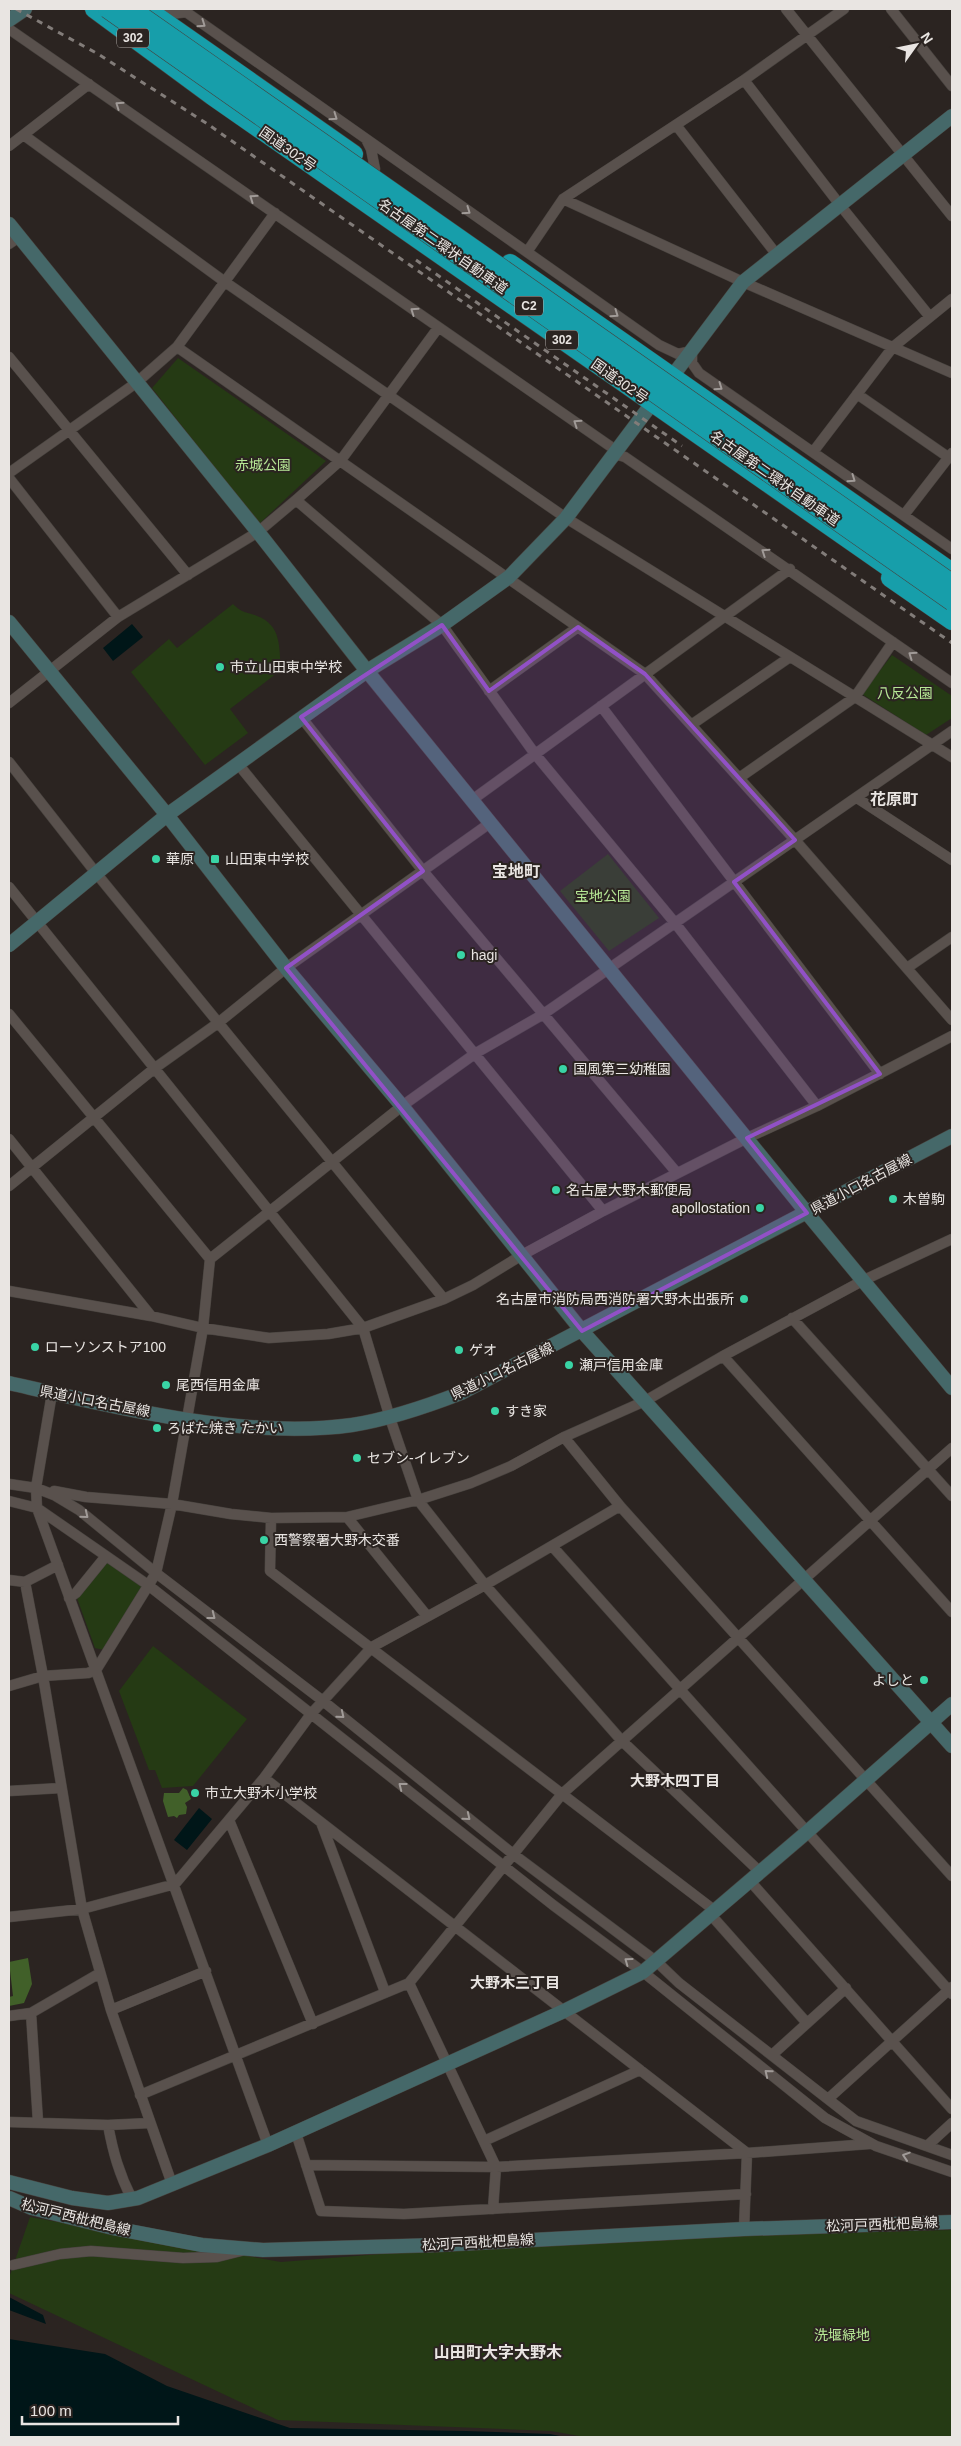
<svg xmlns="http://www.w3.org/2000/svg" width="961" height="2446" font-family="Arial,'Noto Sans JP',sans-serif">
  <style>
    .green { fill: #253a14 }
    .forest { fill: #416029 }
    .water { fill: #001618 }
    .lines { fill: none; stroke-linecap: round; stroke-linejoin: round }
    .street-casing { stroke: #47423e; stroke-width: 11 }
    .secondary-casing { stroke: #47423e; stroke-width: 15 }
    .highway-casing { stroke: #47423e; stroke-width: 19 }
    .street { stroke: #59514d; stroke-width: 10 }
    .secondary { stroke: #456869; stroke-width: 14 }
    .highway { stroke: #179eaa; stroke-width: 18 }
    .rail { stroke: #827c79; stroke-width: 3; stroke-dasharray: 6 6; stroke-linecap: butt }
    .highway-bridge-casing { stroke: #47423e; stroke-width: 19; stroke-linecap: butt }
    .highway-bridge { stroke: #179eaa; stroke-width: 18 }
    .oneway { stroke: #a19b98 }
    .marked { fill: #9151c6; fill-opacity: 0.2; stroke: #9151c6; stroke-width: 4; stroke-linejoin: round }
    .poi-dot { fill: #39d4a5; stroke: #2b2421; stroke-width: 2 }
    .labels { text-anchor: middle; stroke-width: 4; stroke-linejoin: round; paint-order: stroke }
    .shield { fill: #2b2421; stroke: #b0aba8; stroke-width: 1 }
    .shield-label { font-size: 12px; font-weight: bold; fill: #e9e5e2 }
    .street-label { font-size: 14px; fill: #e9e5e2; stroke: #2b2421 }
    .park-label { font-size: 14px; fill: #b6e795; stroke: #2b2421 }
    .poi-label { font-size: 14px; fill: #e9e5e2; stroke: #2b2421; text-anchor: start }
    .neighbourhood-label { font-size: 15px; font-weight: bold; fill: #e9e5e2; stroke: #2b2421 }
    .quarter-label { font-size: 16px; font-weight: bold; fill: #e9e5e2; stroke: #2b2421 }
  </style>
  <rect width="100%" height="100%" fill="#2b2421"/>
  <path class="green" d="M 178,358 L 326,461 L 259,524 L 152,388 Z
    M 233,604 C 243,614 245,611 257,616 C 282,625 279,648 281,670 L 230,709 L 248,733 L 205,765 L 131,672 L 169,639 L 177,648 Z
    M 892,655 L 952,696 L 952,718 L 926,735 L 862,694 Z
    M 608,854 L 659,918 L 609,951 L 560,891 Z
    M 106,1561 L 144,1588 L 104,1650 L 95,1648 L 77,1598 Z
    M 153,1646 L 247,1719 L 193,1786 L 162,1788 L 155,1770 L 149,1770 L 119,1691 Z
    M 30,2217 L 281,2262 L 570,2239 L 952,2230 L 952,2437 L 585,2437 L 551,2431 L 278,2420 L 9,2293 L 9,2278 Z"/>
  <path class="forest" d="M 183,1788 L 187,1790 L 191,1799 L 185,1803 L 187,1807 L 186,1814 L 179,1815 L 177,1818 L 174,1816 L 168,1817 L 163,1801 L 164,1793 L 179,1793 Z
    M 28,1958 L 32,1984 L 24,2003 L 9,2006 L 9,1997 L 13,1996 L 9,1962 Z"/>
  <path class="water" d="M 132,624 L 143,637 L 113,661 L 103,648 Z
    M 199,1808 L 212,1819 L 187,1850 L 174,1840 Z
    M 9,2297 L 43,2315 L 46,2324 L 9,2310 Z
    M 9,2339 L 105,2354 L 167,2386 L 290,2428 L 466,2431 L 550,2434 L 565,2437 L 9,2437 Z"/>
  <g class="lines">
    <defs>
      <path id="street" d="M 786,9 L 952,216
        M 891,9 L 952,86
        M 158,16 L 186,12 L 659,345 L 678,354 L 692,351 L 692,363 L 699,373 L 952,549
        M 9,29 L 617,451
        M 744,80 L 840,205 L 930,317
        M 676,125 L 777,255
        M 25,136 L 225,282 L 566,518 L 952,757
        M 367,141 L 371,149 L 375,169
        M 9,146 L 89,84
        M 563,199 L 743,282 L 952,373
        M 9,244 L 19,237
        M 527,252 L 563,199 L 744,80 L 844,9
        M 177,347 L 645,674 L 795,840 L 952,1020
        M 9,357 L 188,575
        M 857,394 L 948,457
        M 813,452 L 893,347 L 952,299
        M 611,459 L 618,455 L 625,457 L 952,683
        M 9,473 L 136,383 L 177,347 L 275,213
        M 9,478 L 118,617
        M 296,500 L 442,625 L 535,754 L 675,923 L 817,1106
        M 904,515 L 952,453
        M 489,691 L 578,627
        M 9,703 L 118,617 L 258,532 L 296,500 L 341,460 L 438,328
        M 601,706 L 880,1074
        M 301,717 L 423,871 L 677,1173
        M 691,725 L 790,657
        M 9,762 L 96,873 L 444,1299
        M 238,764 L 603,1211
        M 739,778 L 855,697 L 893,642
        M 857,798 L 952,860
        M 472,800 L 790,569
        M 9,887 L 363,1328 L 390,1418 L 418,1500 L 485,1585 L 621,1740 L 759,1871
        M 907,968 L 952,937
        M 9,1014 L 210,1259
        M 9,1139 L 151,1316
        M 9,1186 L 155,1068 L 218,1023 L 286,968 L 490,823
        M 9,1291 L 151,1316 L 203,1328 L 269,1338 L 328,1334 L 363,1328 L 444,1299 L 473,1285 L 522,1255 L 603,1211 L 747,1138 L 817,1106 L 952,1036
        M 792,1318 L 952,1496
        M 723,1356 L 952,1612
        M 52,1393 L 36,1488 L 37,1508 L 268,2145
        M 564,1437 L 620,1506 L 952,1876
        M 9,1484 L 36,1488 L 54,1495 L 79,1510 L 156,1573 L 323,1701 L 513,1854 L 657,1962 L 679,1983 L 856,2121 L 952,2155
        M 54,1491 L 86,1497 L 172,1504 L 231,1514 L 271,1518 L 347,1517 L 418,1500 L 471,1483 L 511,1466 L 564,1437 L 645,1401 L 723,1356 L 864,1280 L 952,1239
        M 9,1501 L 37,1508 L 148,1585 L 553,1905 L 643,1972 L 825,2118 L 876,2146 L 952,2172
        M 347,1517 L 427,1616
        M 271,1518 L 270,1571 L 714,1910
        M 552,1546 L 952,1994
        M 9,1580 L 25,1582 L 58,1565
        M 25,1582 L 43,1676 L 82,1909 L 111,2010 L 172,2184
        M 69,1598 L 76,1593 L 106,1556
        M 9,1686 L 43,1676 L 88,1673 L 96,1670 L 156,1573 L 172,1504 L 203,1328 L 210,1259 L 402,1106 L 476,1053 L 542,1015 L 952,731
        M 264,1778 L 747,2153 L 744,2229
        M 9,1791 L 61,1788
        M 229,1820 L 313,2024
        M 322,1825 L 385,1992
        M 750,1881 L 952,2109
        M 711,1915 L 806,2022
        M 9,1917 L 82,1909 L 175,1884 L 264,1778 L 311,1714 L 372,1647 L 485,1585 L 620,1506
        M 409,1983 L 496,2167 L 493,2209
        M 111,2010 L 206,1971
        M 31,2013 L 38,2122
        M 9,2016 L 31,2013 L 100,1973
        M 772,2055 L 846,1988
        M 140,2095 L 409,1983 L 562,1794 L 952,1448
        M 828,2099 L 952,1987
        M 9,2122 L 108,2125 L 150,2123
        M 108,2125 C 113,2152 119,2174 132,2199
        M 296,2133 L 321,2211 L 404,2214 L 746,2194
        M 484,2141 L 640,2070
        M 927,2146 L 952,2123
        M 306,2165 L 496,2167 L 747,2153 L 869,2144
        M 13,2265 L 60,2254 L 91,2251 L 183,2258 L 217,2257 L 241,2251"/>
      <path id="secondary" d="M 9,20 L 25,9
        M 9,224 L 258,532 L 367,671 L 807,1213 L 952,1388
        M 9,622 L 167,815 L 286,968 L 402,1106 L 582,1331 L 952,1746
        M 9,945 L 167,815 L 367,671 L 442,625 L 509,577 L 566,518 L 743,282 L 952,116
        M 9,1383 C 114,1407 245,1440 352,1425 C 390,1419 425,1407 461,1393 L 952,1136
        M 9,2182 L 72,2198 L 108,2203 L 138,2198 L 268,2145 L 564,2011 L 643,1972 L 807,1832 L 952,1704
        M 9,2198 L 32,2208 L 113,2228 L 202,2245 L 263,2250 L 437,2245 L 744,2229 L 952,2222"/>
      <path id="highway" d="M 94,9 L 212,96 L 905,579
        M 147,9 L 354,154
        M 510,263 L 952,572
        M 890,578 L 952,621"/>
    </defs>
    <use href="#street" class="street-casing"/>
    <use href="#secondary" class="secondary-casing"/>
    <use href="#highway" class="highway-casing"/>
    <use href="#street" class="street"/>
    <use href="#secondary" class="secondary"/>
    <use href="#highway" class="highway"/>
    <path class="rail" d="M 16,9 L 98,54 L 206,123 L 952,643
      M 416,260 L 682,446"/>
    <defs>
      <path id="highway-bridge" d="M 107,9 L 952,602
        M 132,9 L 952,583"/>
    </defs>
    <use href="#highway-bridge" class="highway-bridge-casing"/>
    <use href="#highway-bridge" class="highway-bridge"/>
  </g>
  <defs><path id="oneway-chevron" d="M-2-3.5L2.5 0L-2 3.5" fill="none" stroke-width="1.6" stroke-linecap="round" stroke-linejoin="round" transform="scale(1.25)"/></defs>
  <g class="oneway">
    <use href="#oneway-chevron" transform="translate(202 24) rotate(35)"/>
    <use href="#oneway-chevron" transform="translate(119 105) rotate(-145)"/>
    <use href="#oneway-chevron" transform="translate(334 117) rotate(35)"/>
    <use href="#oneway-chevron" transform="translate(253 198) rotate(-145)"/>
    <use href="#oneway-chevron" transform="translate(467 211) rotate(35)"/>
    <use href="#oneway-chevron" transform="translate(414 311) rotate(-145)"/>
    <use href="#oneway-chevron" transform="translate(615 314) rotate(35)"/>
    <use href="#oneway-chevron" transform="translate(719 387) rotate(35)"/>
    <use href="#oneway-chevron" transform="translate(577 423) rotate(-146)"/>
    <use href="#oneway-chevron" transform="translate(852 479) rotate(35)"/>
    <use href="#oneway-chevron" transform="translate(765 552) rotate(-146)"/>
    <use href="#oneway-chevron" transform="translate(912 655) rotate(-145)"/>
    <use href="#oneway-chevron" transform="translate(85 1515) rotate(39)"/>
    <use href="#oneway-chevron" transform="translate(212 1616) rotate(38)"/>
    <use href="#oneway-chevron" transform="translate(341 1715) rotate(39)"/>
    <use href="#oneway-chevron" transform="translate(402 1786) rotate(-142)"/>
    <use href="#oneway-chevron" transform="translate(467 1817) rotate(39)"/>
    <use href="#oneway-chevron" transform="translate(628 1961) rotate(-144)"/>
    <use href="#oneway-chevron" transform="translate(768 2073) rotate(-141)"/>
    <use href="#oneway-chevron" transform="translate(906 2156) rotate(-162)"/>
  </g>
  <path class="marked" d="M 442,625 L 489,691 L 578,627 L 645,674 L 795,840 L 734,882 L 880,1074 L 747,1138 L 807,1213 L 582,1331 L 286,968 L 423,871 L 301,717 Z"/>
  <g class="poi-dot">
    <circle cx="220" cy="667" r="5"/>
    <circle cx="156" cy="859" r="5"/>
    <rect x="210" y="854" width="10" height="10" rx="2.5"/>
    <circle cx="461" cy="955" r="5"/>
    <circle cx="563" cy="1069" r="5"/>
    <circle cx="556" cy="1190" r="5"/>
    <circle cx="893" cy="1199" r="5"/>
    <circle cx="760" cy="1208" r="5"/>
    <circle cx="744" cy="1299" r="5"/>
    <circle cx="35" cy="1347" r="5"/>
    <circle cx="459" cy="1350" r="5"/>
    <circle cx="569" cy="1365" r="5"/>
    <circle cx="166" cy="1385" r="5"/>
    <circle cx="495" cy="1411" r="5"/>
    <circle cx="157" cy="1428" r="5"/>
    <circle cx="357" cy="1458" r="5"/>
    <circle cx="264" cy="1540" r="5"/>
    <circle cx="924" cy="1680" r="5"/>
    <circle cx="195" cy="1793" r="5"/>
  </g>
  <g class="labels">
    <g class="shield">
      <rect x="117" y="28.5" width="32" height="19" rx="4"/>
      <rect x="515" y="296.5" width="28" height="19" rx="4"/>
      <rect x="546" y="330.5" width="32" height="19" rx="4"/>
    </g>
    <g class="shield-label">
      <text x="133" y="42">302</text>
      <text x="529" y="310">C2</text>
      <text x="562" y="344">302</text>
    </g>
    <g class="street-label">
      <text transform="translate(288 149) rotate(35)" y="5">国道302号</text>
      <text transform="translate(443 246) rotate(35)" y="5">名古屋第二環状自動車道</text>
      <text transform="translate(620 381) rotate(35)" y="5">国道302号</text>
      <text transform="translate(775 478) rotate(35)" y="5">名古屋第二環状自動車道</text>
      <text transform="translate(861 1184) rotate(-28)" y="5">県道小口名古屋線</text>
      <text transform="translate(502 1371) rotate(-26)" y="5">県道小口名古屋線</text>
      <text transform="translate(95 1401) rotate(11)" y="5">県道小口名古屋線</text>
      <text transform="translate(76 2217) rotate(14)" y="5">松河戸西枇杷島線</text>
      <text transform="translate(882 2224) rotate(-2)" y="5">松河戸西枇杷島線</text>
      <text transform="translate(478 2242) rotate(-3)" y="5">松河戸西枇杷島線</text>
    </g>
    <g class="park-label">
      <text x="263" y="470">赤城公園</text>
      <text x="905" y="698">八反公園</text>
      <text x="603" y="901">宝地公園</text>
      <text x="842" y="2340">洗堰緑地</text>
    </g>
    <g class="poi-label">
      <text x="230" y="672">市立山田東中学校</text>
      <text x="166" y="864">華原</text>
      <text x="225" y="864">山田東中学校</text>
      <text x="471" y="960">hagi</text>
      <text x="573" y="1074">国風第三幼稚園</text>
      <text x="566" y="1195">名古屋大野木郵便局</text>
      <text x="903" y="1204">木曽駒</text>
      <text x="750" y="1213" text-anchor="end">apollostation</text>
      <text x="734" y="1304" text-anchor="end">名古屋市消防局西消防署大野木出張所</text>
      <text x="45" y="1352">ローソンストア100</text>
      <text x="469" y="1355">ゲオ</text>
      <text x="579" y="1370">瀬戸信用金庫</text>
      <text x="176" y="1390">尾西信用金庫</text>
      <text x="505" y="1416">すき家</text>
      <text x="167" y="1433">ろばた焼き たかい</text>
      <text x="367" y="1463">セブン-イレブン</text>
      <text x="274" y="1545">西警察署大野木交番</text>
      <text x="914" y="1685" text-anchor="end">よしと</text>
      <text x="205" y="1798">市立大野木小学校</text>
    </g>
    <g class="neighbourhood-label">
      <text x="675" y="1786">大野木四丁目</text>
      <text x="515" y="1988">大野木三丁目</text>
    </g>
    <g class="quarter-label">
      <text x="894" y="805">花原町</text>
      <text x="516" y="877">宝地町</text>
      <text x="498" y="2358">山田町大字大野木</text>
    </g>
  </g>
  <rect width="961" height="2446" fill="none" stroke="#e9e5e2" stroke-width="20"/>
  <g transform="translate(916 45) rotate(57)" stroke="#2b2421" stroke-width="4" paint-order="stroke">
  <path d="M0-4L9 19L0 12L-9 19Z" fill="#e9e5e2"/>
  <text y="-8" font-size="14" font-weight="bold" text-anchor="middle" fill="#e9e5e2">N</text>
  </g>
  <path d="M22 2416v8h156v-8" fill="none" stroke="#e9e5e2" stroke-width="2.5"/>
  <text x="30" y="2416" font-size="15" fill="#e9e5e2" stroke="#2b2421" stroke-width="4" paint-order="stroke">100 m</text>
</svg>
